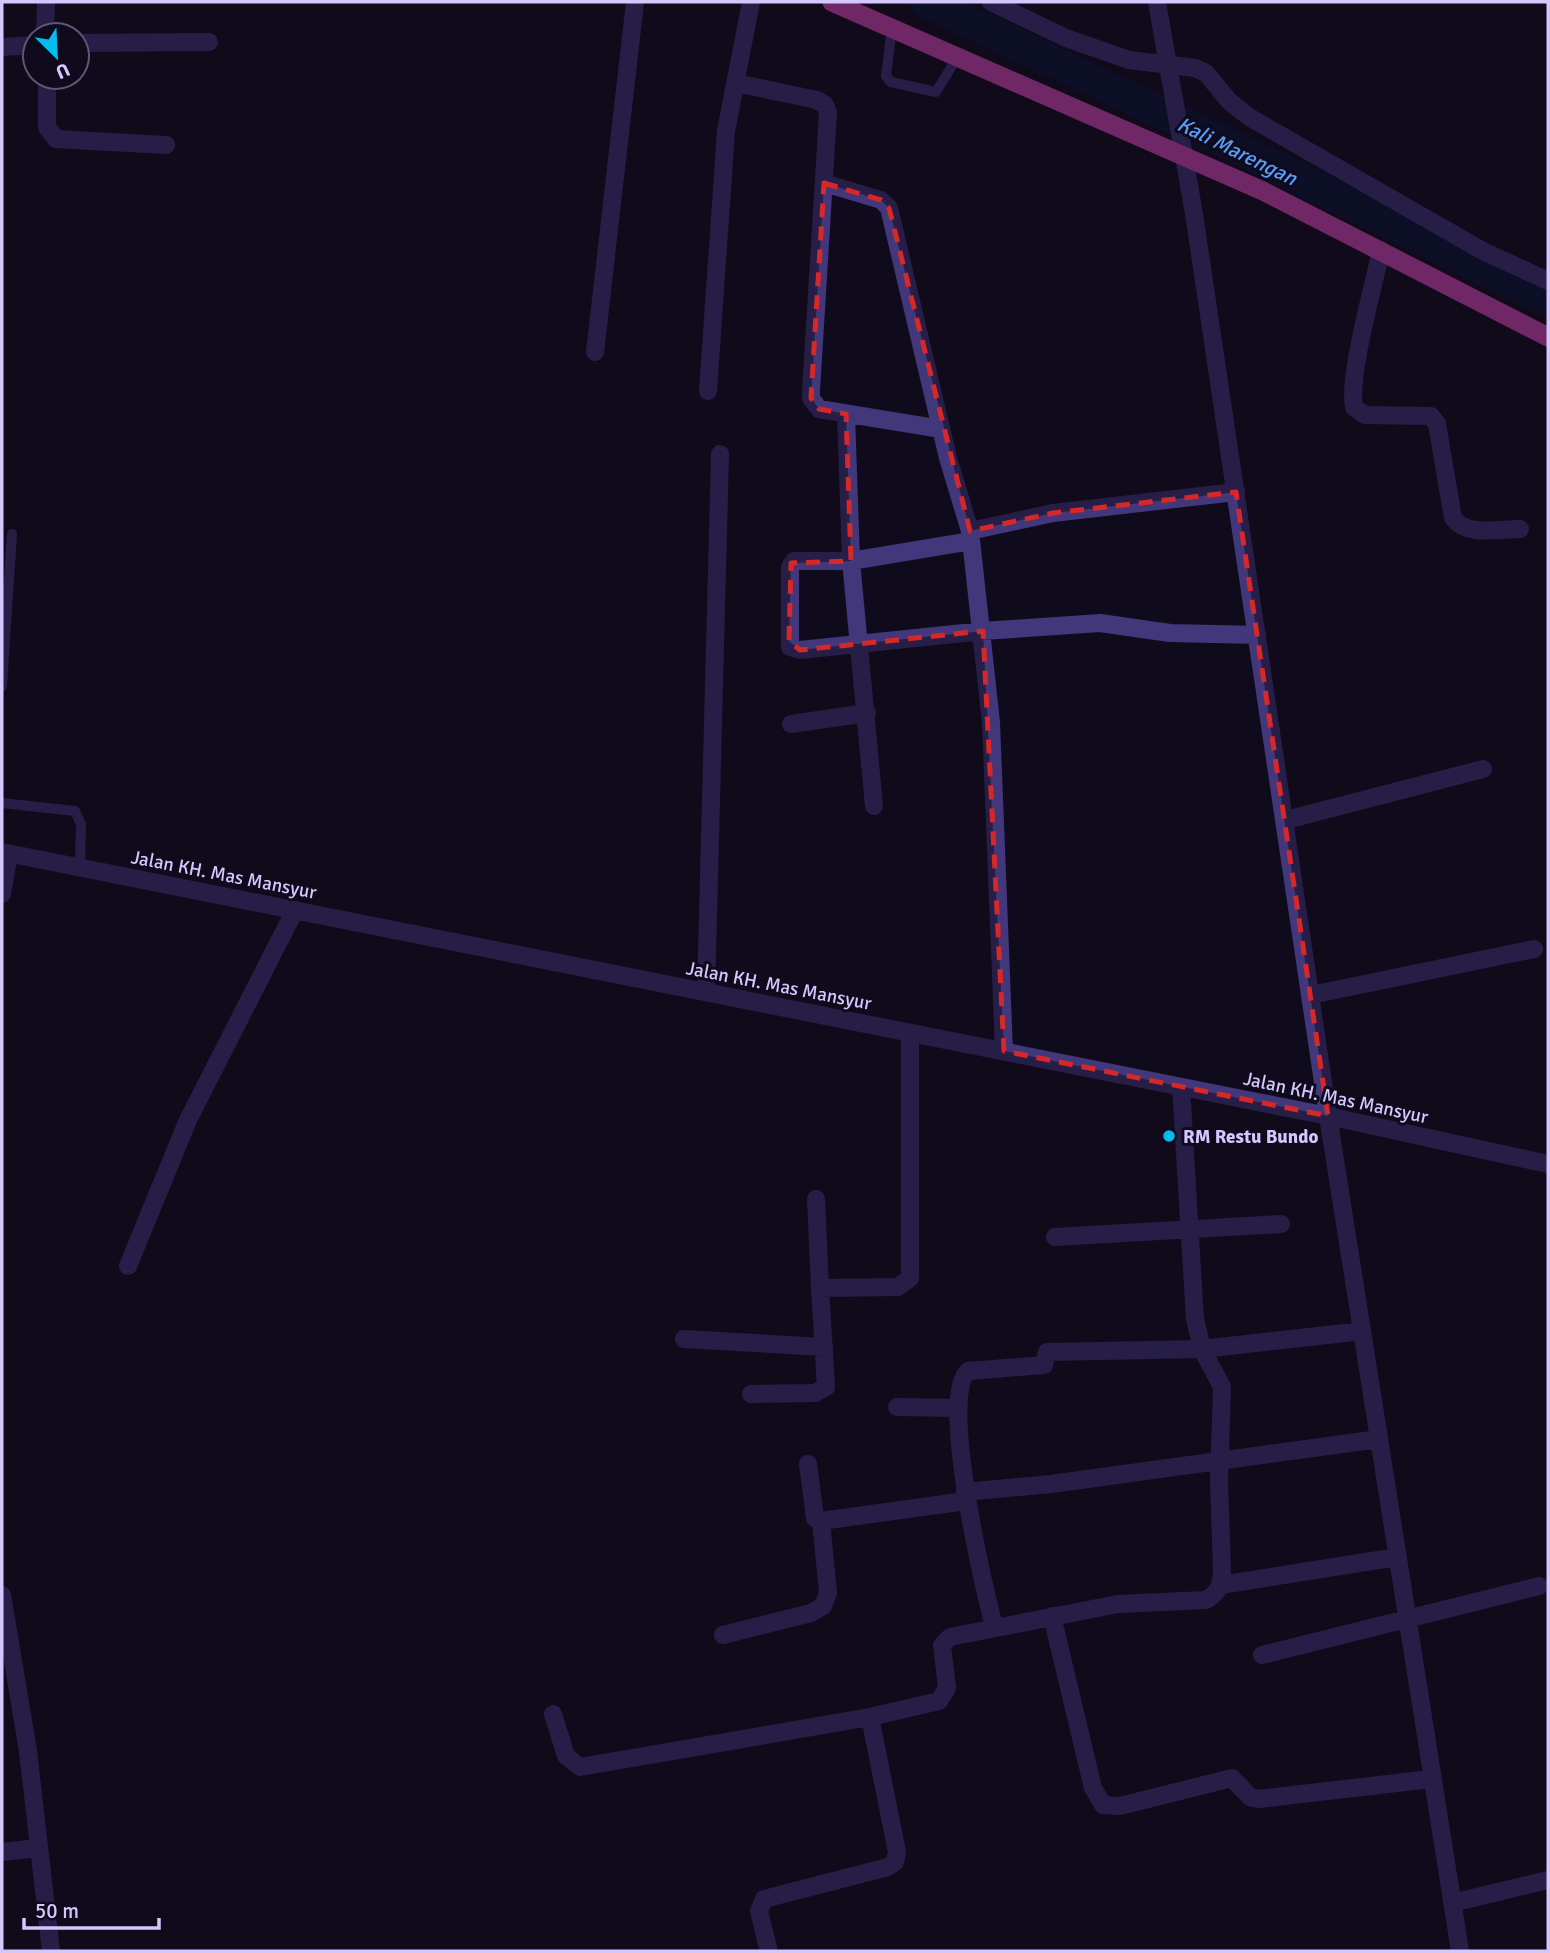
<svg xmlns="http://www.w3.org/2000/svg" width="1550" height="1953" font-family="Signika,sans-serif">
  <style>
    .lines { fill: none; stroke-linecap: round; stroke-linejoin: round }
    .river { stroke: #091537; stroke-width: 32 }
    .service { stroke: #41377a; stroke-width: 10 }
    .minor { stroke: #41377a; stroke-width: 18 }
    .tertiary { stroke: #41377a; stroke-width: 18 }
    .trunk { stroke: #e44ac2; stroke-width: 19 }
    .marked { fill: none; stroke: #d62828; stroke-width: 5; stroke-dasharray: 14 9; stroke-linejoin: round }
    .poi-dot { fill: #05bcec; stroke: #100b1c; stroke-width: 2.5 }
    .labels { text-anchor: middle; stroke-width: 6; stroke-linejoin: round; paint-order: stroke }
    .street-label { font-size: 19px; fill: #d3c7fe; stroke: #100b1c }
    .poi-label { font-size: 19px; font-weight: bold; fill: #d3c7fe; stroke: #100b1c; text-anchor: start }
    .water-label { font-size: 21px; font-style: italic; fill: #579efc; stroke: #100b1c }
  </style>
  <rect width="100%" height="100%" fill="#100b1c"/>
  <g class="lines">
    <path class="river" d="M 926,2 L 1231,145 L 1548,301"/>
    <path class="service" d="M 892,28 L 886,76 L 891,82 L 936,92 L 958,56
      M 2,686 L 12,534
      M 2,803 L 75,811 L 81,824 L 80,866"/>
    <path class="minor" d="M 991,2 L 1066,38 L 1129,60 L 1195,68 L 1206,73 L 1229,101 L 1249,117 L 1483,251 L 1548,281
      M 45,35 L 46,2
      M 77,43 L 209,42
      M 2,47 L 35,45
      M 47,77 L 47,127 L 56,139 L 166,145
      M 736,83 L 817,100 L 825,105 L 828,113 L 811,391 L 811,398 L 819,409 L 941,429
      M 824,183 L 881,200 L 889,208 L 948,458 L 970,531 L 991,722 L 1004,1051
      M 1381,250 C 1374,286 1348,374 1354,407 L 1365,415 L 1431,416 L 1437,424 L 1453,518 C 1467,537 1499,529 1520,529
      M 595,352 L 635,2
      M 708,391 L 726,131 L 751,2
      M 846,414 L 851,561 L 874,806
      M 970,531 L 1053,513 L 1236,492
      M 971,541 L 851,561 L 794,561 L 790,567 L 790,647 L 800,650 L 983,631 L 1100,623 L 1170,633 L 1257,635
      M 791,724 L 867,713
      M 1286,820 L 1483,769
      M 2,894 L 9,853
      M 706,992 L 720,454
      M 1311,995 L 1534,949
      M 1328,1116 L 1460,1951
      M 816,1199 L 820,1288
      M 1055,1237 L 1281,1224
      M 128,1266 L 188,1120 L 295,910
      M 684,1339 L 824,1347
      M 751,1394 L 815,1393 L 826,1387 L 820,1288 L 898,1287 L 910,1278 L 910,1033
      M 897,1407 L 959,1408
      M 808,1464 L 815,1518 L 821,1521 L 966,1501
      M 965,1492 L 1051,1484 L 1379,1439
      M 1221,1585 L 1397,1557
      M 2,1595 L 28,1751 L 51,1951
      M 1052,1616 L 1093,1788 L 1103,1805 L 1120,1806 L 1232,1778 L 1250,1797 L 1258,1799 L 1431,1779
      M 994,1627 C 984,1587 939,1398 968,1371 L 1044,1365 L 1047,1352 L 1202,1349 L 1362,1331
      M 723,1635 L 811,1613 L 823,1606 L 828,1593 L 821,1521
      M 1262,1655 L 1539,1586
      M 553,1714 L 566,1756 L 580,1767 L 870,1717 L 939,1701 L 947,1688 L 942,1645 L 950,1637 L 1118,1604 L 1206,1600 C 1218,1593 1221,1586 1222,1572 L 1219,1480 L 1222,1387 L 1202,1349 L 1195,1319 L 1181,1087
      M 2,1852 L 38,1848
      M 1452,1903 L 1548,1880
      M 768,1948 L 759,1911 L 764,1899 L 888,1867 L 895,1862 L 897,1852 L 870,1717"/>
    <path class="tertiary" d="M 1157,2 L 1194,214 L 1328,1116
      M 2,852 L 1328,1116 L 1548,1164"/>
    <path class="trunk" d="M 832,2 L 1263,191 L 1548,337"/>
  </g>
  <path d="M0 0H1550V1953H0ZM 824,183 L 881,200 L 889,208 L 970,531 L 1053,513 L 1236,492 L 1328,1116 L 1004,1051 L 983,631 L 800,650 L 789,641 L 791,563 L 851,561 L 846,414 L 819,409 L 811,398 Z" fill="#100b1c" fill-opacity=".55" fill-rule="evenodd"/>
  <path class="marked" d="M 824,183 L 881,200 L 889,208 L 970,531 L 1053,513 L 1236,492 L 1328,1116 L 1004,1051 L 983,631 L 800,650 L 789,641 L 791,563 L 851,561 L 846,414 L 819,409 L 811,398 Z"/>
  <circle class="poi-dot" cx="1169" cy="1136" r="7"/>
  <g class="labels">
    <g class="street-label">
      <text transform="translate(224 874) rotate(11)" y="7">Jalan KH. Mas Mansyur</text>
      <text transform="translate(779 985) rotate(11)" y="7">Jalan KH. Mas Mansyur</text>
      <text transform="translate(1336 1097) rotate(12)" y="7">Jalan KH. Mas Mansyur</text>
    </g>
    <g class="poi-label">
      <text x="1183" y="1143">RM Restu Bundo</text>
    </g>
    <g class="water-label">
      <text transform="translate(1237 151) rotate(26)" y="7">Kali Marengan</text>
    </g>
  </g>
  <rect width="1550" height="1953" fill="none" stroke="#d3c7fe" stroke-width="7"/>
  <g transform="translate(56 56) rotate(156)"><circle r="33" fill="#100b1c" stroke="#5e5676" stroke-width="2"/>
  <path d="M0-5L12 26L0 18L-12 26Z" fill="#05bcec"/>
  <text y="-10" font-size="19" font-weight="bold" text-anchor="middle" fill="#d3c7fe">U</text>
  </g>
  <path d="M24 1918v10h135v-10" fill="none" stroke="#d3c7fe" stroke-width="3.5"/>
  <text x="35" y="1918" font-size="21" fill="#d3c7fe" stroke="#100b1c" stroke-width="5" paint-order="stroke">50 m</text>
</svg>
